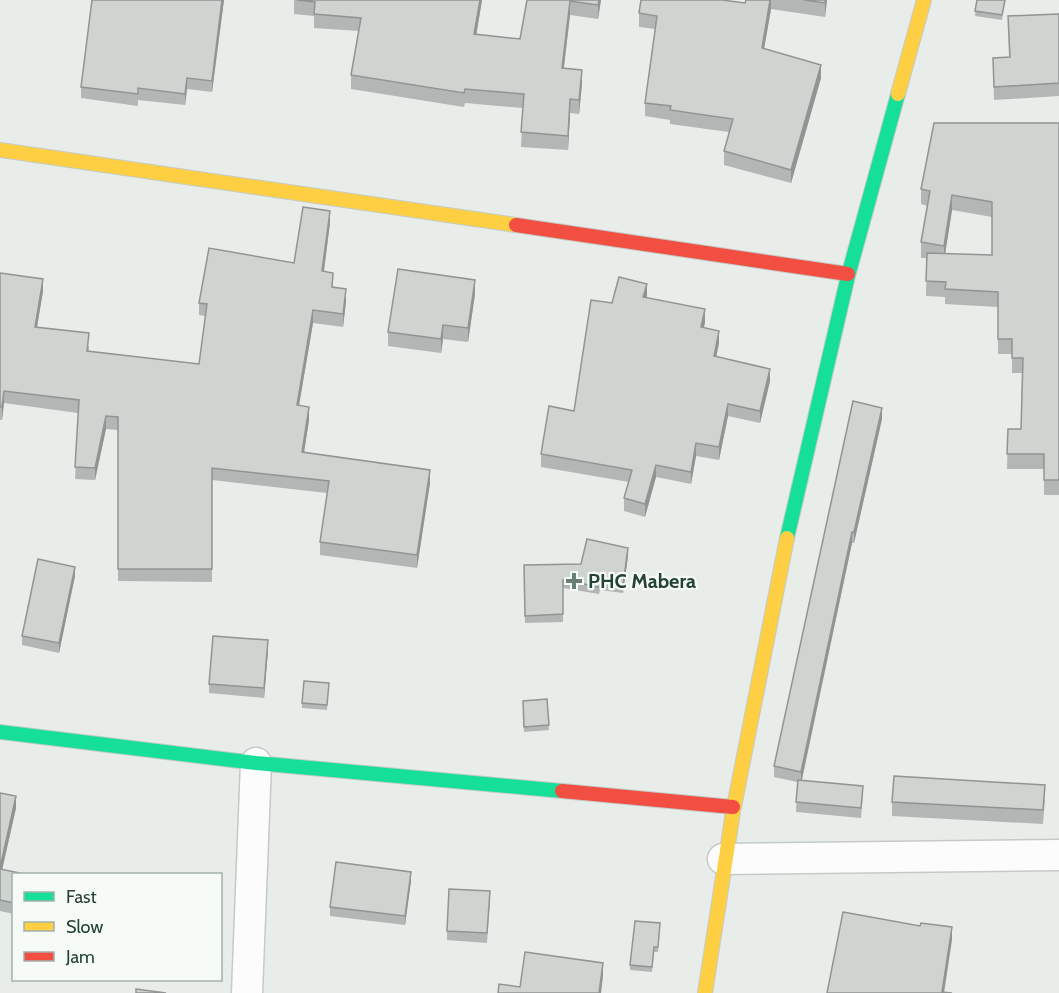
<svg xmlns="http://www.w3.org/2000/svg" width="1059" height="993" font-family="Cabin,sans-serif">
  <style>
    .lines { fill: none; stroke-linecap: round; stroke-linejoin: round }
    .street-casing { stroke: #c5cac7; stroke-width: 33 }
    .fast-casing { stroke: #c3cbc7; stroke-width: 16 }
    .slow-casing { stroke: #c3cbc7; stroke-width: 16 }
    .jam-casing { stroke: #c3cbc7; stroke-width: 16 }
    .street { stroke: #fcfcfc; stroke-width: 30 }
    .fast { stroke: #16e098; stroke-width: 14 }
    .slow { stroke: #ffcf43; stroke-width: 14 }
    .jam { stroke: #f24e42; stroke-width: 14 }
    .wall { fill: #b2b6b4; fill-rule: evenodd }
    .shaded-wall { fill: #919492 }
    .building { fill: #cfd4d1; stroke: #919492; stroke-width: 1.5 }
    .poi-dot { fill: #697e74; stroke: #f7fbf8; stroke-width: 2 }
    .labels { text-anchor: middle; stroke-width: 4.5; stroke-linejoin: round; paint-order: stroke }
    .poi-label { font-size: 20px; font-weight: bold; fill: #244235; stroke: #f7fbf8; text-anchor: start }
  </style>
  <rect width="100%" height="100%" fill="#e8edea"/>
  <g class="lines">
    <defs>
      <path id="street" d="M 723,859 L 1059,855
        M 247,993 L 256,763"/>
      <path id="fast" d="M 787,538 L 848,276 L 898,94
        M 0,732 L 256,763 L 562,791"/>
      <path id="slow" d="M 898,94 L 924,0
        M 0,150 L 516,225
        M 705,993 L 733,812 L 787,538"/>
      <path id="jam" d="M 516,225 L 848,274
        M 562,791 L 733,807"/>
    </defs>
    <use href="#street" class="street-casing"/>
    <use href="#fast" class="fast-casing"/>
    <use href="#slow" class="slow-casing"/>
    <use href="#jam" class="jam-casing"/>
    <use href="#street" class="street"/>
    <use href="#fast" class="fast"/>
    <use href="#slow" class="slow"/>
    <use href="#jam" class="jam"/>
  </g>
  <path class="wall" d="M 92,0 L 224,0 L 212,92 L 187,89 L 185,105 L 138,100 L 138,106 L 81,98 L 81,87 Z
    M 294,0 L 482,0 L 476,35 L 520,39 L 527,0 L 601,0 L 598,19 L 570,15 L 564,68 L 582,84 L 579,114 L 570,113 L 568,150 L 521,147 L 523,108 L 465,103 L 464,107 L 351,89 L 351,75 L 359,31 L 314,28 L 314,16 L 294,14 Z
    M 746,0 L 827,0 L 825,17 L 771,9 L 764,48 L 821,78 L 791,183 L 724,165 L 724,151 L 729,132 L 670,124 L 670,120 L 645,116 L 645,103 L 655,29 L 639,27 L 639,13 L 745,3 Z
    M 977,0 L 1005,0 L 1002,20 L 975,16 Z
    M 1059,14 L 1059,96 L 994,100 L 993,58 L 1009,57 L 1008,16 Z
    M 1059,123 L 1059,495 L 1044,495 L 1044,469 L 1007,469 L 1008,429 L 1021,429 L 1022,373 L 1012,373 L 1012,354 L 998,354 L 998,307 L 945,304 L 945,297 L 926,296 L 927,258 L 921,258 L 921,242 L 928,206 L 921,204 L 921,189 ZM 952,210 L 992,217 L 992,255 L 945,254 Z
    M 330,223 L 324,272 L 333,288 L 346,302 L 343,327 L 313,323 L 299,405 L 309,420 L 304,453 L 430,483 L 417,568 L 320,555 L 320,542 L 327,493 L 212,480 L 212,582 L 118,581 L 118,430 L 106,429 L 95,480 L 75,479 L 78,413 L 4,403 L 2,420 L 0,420 L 0,273 L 43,291 L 37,327 L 89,346 L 89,351 L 199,364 L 205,316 L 199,315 L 199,303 L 294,263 Z
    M 475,294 L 468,342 L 443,339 L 441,353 L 388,346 L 388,332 Z
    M 647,296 L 647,298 L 705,322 L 704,328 L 719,343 L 716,357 L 770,381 L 760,423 L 728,416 L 719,460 L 696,456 L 691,484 L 656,477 L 645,517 L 624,511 L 624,498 L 629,482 L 541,467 L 541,454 L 574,411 L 612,303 Z
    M 882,419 L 854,543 L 852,543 L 802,780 L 863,795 L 861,818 L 796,812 L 797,782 L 774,777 L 774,766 Z
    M 628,556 L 623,593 L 600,590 L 599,594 L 563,588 L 563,622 L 525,623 L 524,565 L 581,564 Z
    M 75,576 L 59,653 L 22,645 L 22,636 Z
    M 268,650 L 264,698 L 209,693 L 209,684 Z
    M 329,683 L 327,710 L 302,708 L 302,703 Z
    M 547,699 L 549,730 L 524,732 L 523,701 Z
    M 0,793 L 16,808 L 2,870 L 14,874 L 14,914 L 0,911 Z
    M 1045,799 L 1043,824 L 892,816 L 892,802 Z
    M 411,881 L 405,925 L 330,916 L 330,907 Z
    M 490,901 L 487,943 L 447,940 L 447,931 Z
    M 660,923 L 658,952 L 654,952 L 652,972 L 630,970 L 630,965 Z"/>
  <path class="shaded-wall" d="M 222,0 L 224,0 L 212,92 L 212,81 Z
    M 480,0 L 482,0 L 474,49 L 474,34 Z
    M 599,0 L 601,0 L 598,19 L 598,5 Z
    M 770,0 L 771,0 L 771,9 L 762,61 L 762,48 Z
    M 825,0 L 827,0 L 825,17 Z
    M 570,1 L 570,15 L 562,82 L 562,68 Z
    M 821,65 L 821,78 L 791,183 L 791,170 Z
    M 582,70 L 582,84 L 579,114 L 579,100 Z
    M 187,78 L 187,89 L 185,105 L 185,94 Z
    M 570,99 L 570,113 L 568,150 L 568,136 Z
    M 952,195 L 952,210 L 944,261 L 944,246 Z
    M 330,211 L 330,223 L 322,284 L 322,271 Z
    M 43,279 L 43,291 L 35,339 L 35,327 Z
    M 475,280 L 475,294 L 468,342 L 468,328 Z
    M 647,284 L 647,296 L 643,309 L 643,297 Z
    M 346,289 L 346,302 L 343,327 L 343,314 Z
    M 705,309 L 705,322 L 701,340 L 701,327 Z
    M 313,310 L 313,323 L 297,417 L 297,405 Z
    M 443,325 L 443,339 L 441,353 L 441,339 Z
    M 719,331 L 719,343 L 714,368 L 714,356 Z
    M 770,369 L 770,381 L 760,423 L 760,411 Z
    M 4,391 L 4,403 L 2,420 L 2,407 Z
    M 728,404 L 728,416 L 719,460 L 719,447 Z
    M 309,407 L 309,420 L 302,465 L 302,452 Z
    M 882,408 L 882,419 L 854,543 L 854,532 Z
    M 106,416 L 106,429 L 95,480 L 95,468 Z
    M 696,443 L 696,456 L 691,484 L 691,472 Z
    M 656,465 L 656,477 L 645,517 L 645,504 Z
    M 430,470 L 430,483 L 417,568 L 417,555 Z
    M 852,532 L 852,543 L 801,783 L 801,772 Z
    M 628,548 L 628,556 L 623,593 L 623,585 Z
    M 75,567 L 75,576 L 59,653 L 59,643 Z
    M 268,640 L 268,650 L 264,698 L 264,688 Z
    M 16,796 L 16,808 L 0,879 L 0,868 Z
    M 411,872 L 411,881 L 405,925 L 405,916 Z
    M 952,927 L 952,940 L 944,993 L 942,993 Z
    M 603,963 L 603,976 L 601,993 L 599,993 Z"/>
  <path class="building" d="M 92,0 L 222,0 L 212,81 L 187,78 L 185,94 L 138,88 L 138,94 L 81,87 Z
    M 297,0 L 480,0 L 474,34 L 520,39 L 527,0 L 599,0 L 598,5 L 570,1 L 562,68 L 582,70 L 579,100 L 570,99 L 568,136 L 521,132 L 524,94 L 465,89 L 464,93 L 351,75 L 361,18 L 314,14 L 315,2 Z
    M 641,0 L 722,0 L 745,3 L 746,0 L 770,0 L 762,48 L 821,65 L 791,170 L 724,151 L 733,119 L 670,110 L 671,106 L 645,103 L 657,16 L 639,13 Z
    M 804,0 L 825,0 L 825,3 Z
    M 977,0 L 1005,0 L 1002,15 L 975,11 Z
    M 1059,14 L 1059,83 L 994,87 L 993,58 L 1010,57 L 1008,16 Z
    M 934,123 L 1059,123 L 1059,480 L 1044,480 L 1044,454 L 1007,454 L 1008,429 L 1021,429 L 1023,358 L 1012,358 L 1012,339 L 998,339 L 998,292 L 945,289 L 946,282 L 926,281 L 927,253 L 992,255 L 992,202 L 952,195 L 944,246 L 921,242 L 930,191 L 921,189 Z
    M 303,207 L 330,211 L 322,271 L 333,273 L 332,287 L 346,289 L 343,314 L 313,310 L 297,405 L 309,407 L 302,452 L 430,470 L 417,555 L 320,542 L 329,481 L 212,468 L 212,569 L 118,569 L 118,417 L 106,416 L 95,468 L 75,467 L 79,400 L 4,391 L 2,407 L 0,407 L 0,273 L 43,279 L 35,327 L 89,333 L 87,351 L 199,364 L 207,304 L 199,303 L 209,248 L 294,263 Z
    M 398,269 L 475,280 L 468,328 L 443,325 L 441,339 L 388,332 Z
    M 619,277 L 647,284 L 643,297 L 705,309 L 701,327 L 719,331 L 714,356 L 770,369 L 760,411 L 728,404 L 719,447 L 696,443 L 691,472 L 656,465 L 645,504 L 624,498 L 632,470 L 541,454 L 549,406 L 574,411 L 591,300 L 612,303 Z
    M 853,401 L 882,408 L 854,532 L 852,532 L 801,772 L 774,766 Z
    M 587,539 L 628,548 L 623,585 L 600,582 L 599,587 L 563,580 L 563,614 L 525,616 L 524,565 L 581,564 Z
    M 38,559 L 75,567 L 59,643 L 22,636 Z
    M 213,636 L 268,640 L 264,688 L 209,684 Z
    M 304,681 L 329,683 L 327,705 L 302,703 Z
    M 547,699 L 549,725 L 524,727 L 523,701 Z
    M 894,776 L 1045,785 L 1043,810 L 892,802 Z
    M 798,780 L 863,786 L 861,808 L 796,802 Z
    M 0,793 L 16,796 L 0,868 Z
    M 336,862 L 411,872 L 405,916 L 330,907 Z
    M 0,869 L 20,873 L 20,874 L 14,874 L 14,903 L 0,900 Z
    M 449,889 L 490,891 L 487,933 L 447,931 Z
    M 843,912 L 920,926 L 921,923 L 952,927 L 942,992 L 952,993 L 827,993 Z
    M 635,921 L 660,923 L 658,947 L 654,947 L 652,967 L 630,965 Z
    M 525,952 L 603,963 L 599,993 L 498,993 L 499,984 L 520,987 Z
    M 136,989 L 166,993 L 136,993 Z"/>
  <path class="poi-dot" d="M571 572h6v6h6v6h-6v6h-6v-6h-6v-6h6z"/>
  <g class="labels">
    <g class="poi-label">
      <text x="588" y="588">PHC Mabera</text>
    </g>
  </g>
  <rect x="12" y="873" width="210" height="108" fill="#f7fbf8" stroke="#a3b1aa" stroke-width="1.5"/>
  <rect x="24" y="892" width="30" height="9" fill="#16e098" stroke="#a3b1aa" stroke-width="1.5"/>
  <text x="66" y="903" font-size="18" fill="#244235">Fast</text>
  <rect x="24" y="922" width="30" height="9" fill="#ffcf43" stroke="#a3b1aa" stroke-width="1.5"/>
  <text x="66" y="933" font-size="18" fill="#244235">Slow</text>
  <rect x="24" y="952" width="30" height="9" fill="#f24e42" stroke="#a3b1aa" stroke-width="1.5"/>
  <text x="66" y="963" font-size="18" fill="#244235">Jam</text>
</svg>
